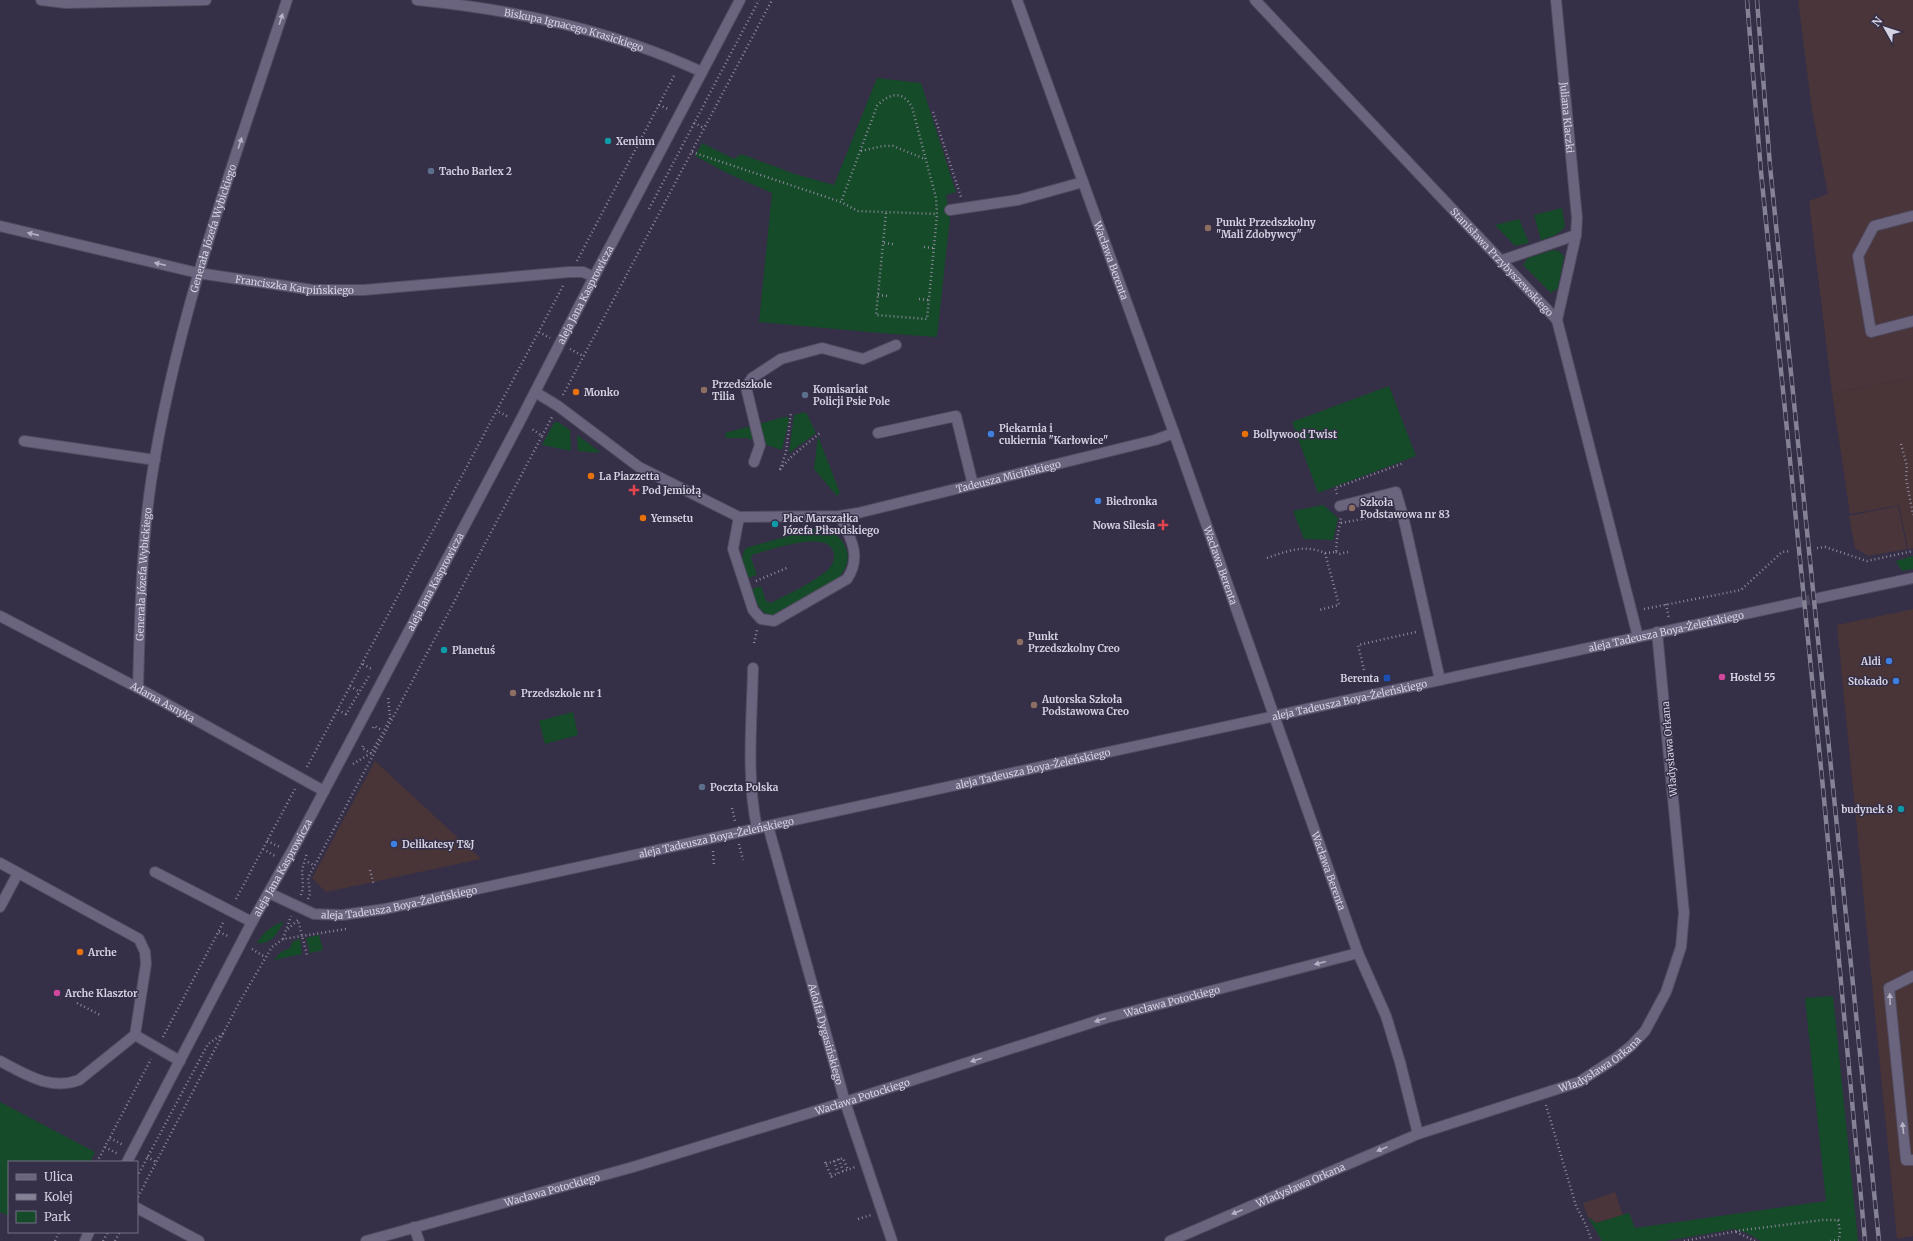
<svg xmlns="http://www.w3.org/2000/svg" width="1913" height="1241" font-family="Merriweather,serif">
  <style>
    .commercial { fill: #493538 }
    .industrial { fill: #49353a }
    .green { fill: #154b29 }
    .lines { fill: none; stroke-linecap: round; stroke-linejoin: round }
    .minor-tunnel { stroke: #4d475e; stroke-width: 10; stroke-dasharray: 10 5; stroke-linecap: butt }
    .minor-casing { stroke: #514b60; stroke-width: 12 }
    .path { stroke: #8d889c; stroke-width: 2.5; stroke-dasharray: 1 3; stroke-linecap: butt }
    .minor { stroke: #6a647f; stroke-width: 10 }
    .rail-casing { stroke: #868296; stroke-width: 4.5 }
    .rail { stroke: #352f47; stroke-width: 3; stroke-dasharray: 9; stroke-linecap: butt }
    .oneway { fill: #b5b1c4 }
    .culture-dot { fill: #0f9aa8; stroke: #352f47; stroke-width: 1.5 }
    .service-dot { fill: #5c6f8a; stroke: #352f47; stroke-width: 1.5 }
    .education-dot { fill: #8d6e63; stroke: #352f47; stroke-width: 1.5 }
    .food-dot { fill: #e8710a; stroke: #352f47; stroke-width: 1.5 }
    .shop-dot { fill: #3f7fe0; stroke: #352f47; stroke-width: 1.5 }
    .health-dot { fill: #e0444e; stroke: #352f47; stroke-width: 1.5 }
    .hotel-dot { fill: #d1479c; stroke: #352f47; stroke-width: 1.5 }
    .transit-dot { fill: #1a4fb4; stroke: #352f47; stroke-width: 1.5 }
    .labels { text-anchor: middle; stroke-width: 3; stroke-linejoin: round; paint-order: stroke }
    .street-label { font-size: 10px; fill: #d5d2e2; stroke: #352f47 }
    .poi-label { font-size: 10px; font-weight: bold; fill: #d5d2e2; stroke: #352f47; text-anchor: start }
  </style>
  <rect width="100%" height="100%" fill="#352f47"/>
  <path class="commercial" d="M 1913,377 L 1913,548 L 1908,549 L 1899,505 L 1850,514 L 1832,393 Z
    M 1913,609 L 1913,1236 L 1897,1239 L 1837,625 Z
    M 375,761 L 481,859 L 326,892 L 312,878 Z"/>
  <path class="industrial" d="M 1798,0 L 1913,0 L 1913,377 L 1832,393 L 1809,201 L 1828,194 L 1812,111 Z
    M 1898,506 L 1907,549 L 1868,556 L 1855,548 L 1849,516 Z
    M 1615,1192 L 1623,1215 L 1596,1223 L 1588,1217 L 1583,1203 Z"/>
  <path class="green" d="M 877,78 L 921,83 L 956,192 L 946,195 L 950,218 L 937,337 L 879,333 L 759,322 L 772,193 L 727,173 L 695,156 L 702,143 L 734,159 L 741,154 L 795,174 L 834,185 Z
    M 1562,208 L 1565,226 C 1560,235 1550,237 1541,240 L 1534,215 Z
    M 1519,219 L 1529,243 L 1515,246 L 1495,225 Z
    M 1553,250 L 1559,251 L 1564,256 L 1558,288 L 1551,293 L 1523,265 L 1528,258 Z
    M 1389,386 L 1416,456 L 1318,493 L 1292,422 Z
    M 804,412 L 807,414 L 816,433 L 789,453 L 794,415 Z
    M 784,417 L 788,417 L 789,420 L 782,450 L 747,438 L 726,438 L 725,433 Z
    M 556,422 L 558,422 L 570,430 L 571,451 L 542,445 L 554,423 Z
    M 577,435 L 599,451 L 599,453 L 578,451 Z
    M 818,436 L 840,493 L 837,496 L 814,469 Z
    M 1323,505 L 1338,518 L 1333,540 L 1304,539 L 1293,511 Z
    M 823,527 C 848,537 857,561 836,580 L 771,616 C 758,611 756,601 752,589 L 761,586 L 766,601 L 771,603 C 788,594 808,585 824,573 C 830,569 835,562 834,555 C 832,527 768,551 752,555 L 751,558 L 757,575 L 748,578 C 744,567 739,558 746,548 L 816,528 Z
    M 1913,556 L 1913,569 L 1902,571 L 1896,561 Z
    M 573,712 L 578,735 L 545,744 L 539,721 Z
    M 284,921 C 278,932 272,945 257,943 C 264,931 272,926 284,921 Z
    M 319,935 L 323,950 L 310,953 L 306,938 Z
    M 300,939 L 302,954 L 274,960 L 281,952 L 290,948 L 293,941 Z
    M 1833,996 L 1858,1241 L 1761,1241 L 1747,1233 L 1734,1229 L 1666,1241 L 1602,1241 L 1588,1217 L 1596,1223 L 1629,1213 L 1635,1228 L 1826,1201 L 1805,998 Z
    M 0,1102 L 95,1152 L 90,1162 L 9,1162 L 9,1216 L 0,1212 Z"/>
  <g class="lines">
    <path class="minor-tunnel" d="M 1800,602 L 1819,598"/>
    <defs>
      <g id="minor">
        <path d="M 41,0 L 66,3 L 206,0"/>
        <path id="s1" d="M 417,0 C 516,10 612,30 702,72"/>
        <path id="s2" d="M 1017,0 L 1174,433 L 1358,953 L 1386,1016 L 1400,1062 L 1418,1134"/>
        <path id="s3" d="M 1255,0 L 1557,320 L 1638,637"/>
        <path id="s4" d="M 1556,0 L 1577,218 L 1576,235 L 1557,320"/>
        <path d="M 950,210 L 1018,200 L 1083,182"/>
        <path d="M 1912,216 L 1874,226 L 1858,256 L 1871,332 L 1913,321"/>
        <path id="s5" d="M 0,226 L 198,273 L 313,290 L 364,290 L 569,272 L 583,272 L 594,277"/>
        <path d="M 1503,260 L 1576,235"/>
        <path d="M 535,392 L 558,406 L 639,467 L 739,517 L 733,549 L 753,610 L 761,619 L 774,621 L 847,579 C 862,557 851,538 840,516"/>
        <path d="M 878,433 L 956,416 L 973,485"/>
        <path d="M 24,441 L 155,460"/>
        <path d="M 754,462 L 760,445 L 746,387 L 752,378 L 781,359 L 822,348 L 863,359 L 896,345"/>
        <path d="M 1340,506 L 1396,492 L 1403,516 L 1440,680"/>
        <path id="s6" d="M 739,517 L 840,516 L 858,513 L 1155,440 L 1174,433"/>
        <path d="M 1819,598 L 1913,578"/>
        <path id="s7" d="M 0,616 L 138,688 L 324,791"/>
        <path d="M 753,668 C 752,719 746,777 757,828"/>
        <path id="s8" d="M 138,688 C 140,620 141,550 151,482 C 176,317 235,159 287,0"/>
        <path id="s9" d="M 768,826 L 845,1102 L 892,1241"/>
        <path d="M 0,863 L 139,939 L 145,952 L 146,964 L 135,1035 L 180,1061"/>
        <path d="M 155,872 L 252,922"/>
        <path id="s10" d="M 269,893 L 314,914 L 342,915 L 385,909 L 1800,602"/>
        <path d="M 0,907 L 18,873"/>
        <path d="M 1913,976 L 1889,988 L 1906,1160 L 1913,1160"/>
        <path d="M 0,1061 C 25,1074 50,1091 79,1080 L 135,1035"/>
        <path id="s11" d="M 127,1162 L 252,922 L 297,842 L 519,423 L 594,277 L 740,0"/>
        <path d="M 137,1208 L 199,1241"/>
        <path d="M 414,1227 L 419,1241"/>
        <path d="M 85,1241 L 89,1232"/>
        <path id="s12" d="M 366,1241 L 633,1167 L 845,1102 L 1106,1018 L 1358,953"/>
        <path id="s13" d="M 1170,1241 L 1418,1134 L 1579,1082 L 1616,1058 L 1631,1046 L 1645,1031 L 1666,992 L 1681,947 L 1684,913 L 1657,632"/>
      </g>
    </defs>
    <use href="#minor" class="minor-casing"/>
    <path class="path" d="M 659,105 L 668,109
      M 933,112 L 961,197
      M 694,123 L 704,128
      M 861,151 L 883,146 L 893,146 L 925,159
      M 692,152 L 841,202 L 858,211 L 937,214 L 936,198 L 912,107 C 902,89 888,94 877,106 L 841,202
      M 649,209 L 759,0
      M 886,213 L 876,315 L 927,319 L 937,215
      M 884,243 L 893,244
      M 924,247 L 934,248
      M 577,261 L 675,74
      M 878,295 L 888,296
      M 919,299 L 929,300
      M 539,332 L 550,338
      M 570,349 L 583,356
      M 563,395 L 772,0
      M 499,412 L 509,417
      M 542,436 L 552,417
      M 1901,444 L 1907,466 L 1906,478 L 1913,515
      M 780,469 L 793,455 L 820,433
      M 780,470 L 786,452 L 791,412
      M 1337,494 L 1335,488 L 1404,463
      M 1341,523 L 1384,515 L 1391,520
      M 1817,548 L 1825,547 L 1867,561 L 1913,551
      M 1336,552 L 1339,554 L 1348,552
      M 1325,553 L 1336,552 L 1337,539 L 1341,517
      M 1267,558 C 1287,551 1305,544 1325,553 L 1339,605 L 1319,610
      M 756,581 L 789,567
      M 1666,604 L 1669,619
      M 1644,609 L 1741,590 L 1782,552 L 1791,551
      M 754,643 L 757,630
      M 363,664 L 373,670
      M 1364,670 L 1358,645 L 1416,632
      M 350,686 L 358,691
      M 338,710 L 346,714 L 369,676
      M 373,728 L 374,726 L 382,730
      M 363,746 L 362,748 L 372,754
      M 353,764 L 371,753 L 386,727 L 390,718 L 388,696
      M 307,767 L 564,284
      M 732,808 L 735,821
      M 267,841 L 280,847
      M 739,844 L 743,860
      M 263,849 L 275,856
      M 713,851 L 714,866
      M 308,862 L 315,866
      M 370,870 L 374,885
      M 301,895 L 303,888 L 302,870 L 307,853
      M 236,899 L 295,789
      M 308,899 L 310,894 L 308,878 L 542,436 L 532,429
      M 288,929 L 298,920 L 307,955
      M 219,932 L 230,937
      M 283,939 L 291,916
      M 252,949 L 265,957
      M 77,1003 L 100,1015
      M 163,1037 L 224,921
      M 1546,1105 L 1576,1206 L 1586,1225 L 1592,1241
      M 110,1138 L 123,1145
      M 105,1147 L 118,1154
      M 147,1157 L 156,1162
      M 839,1159 L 843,1171
      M 834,1161 L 838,1173
      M 97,1162 L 151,1059
      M 825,1162 L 832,1178
      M 826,1164 L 843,1158 L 848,1170
      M 831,1176 L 855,1167
      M 137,1177 L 208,1044 L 224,1033
      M 138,1197 L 240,1001 L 272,947 L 283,939 L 346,929
      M 858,1219 L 871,1215
      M 1736,1232 L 1755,1241
      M 55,1241 L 59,1232
      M 103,1241 L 108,1232
      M 115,1241 L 120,1232
      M 1684,1241 L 1743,1230 L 1823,1220 L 1840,1220
      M 1830,1241 L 1839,1240 L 1840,1232 L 1838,1220"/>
    <use href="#minor" class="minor"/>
    <defs>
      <path id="rail" d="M 1747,0 L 1761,172 L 1823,788 L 1865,1241
        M 1757,0 L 1770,166 L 1879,1241"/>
    </defs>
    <use href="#rail" class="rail-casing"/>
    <use href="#rail" class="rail"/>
  </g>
  <defs><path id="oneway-solid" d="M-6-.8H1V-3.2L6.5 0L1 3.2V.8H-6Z"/></defs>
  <g class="oneway">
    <use href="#oneway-solid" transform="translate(281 19) rotate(-72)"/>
    <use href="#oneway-solid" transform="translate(240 143) rotate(-72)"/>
    <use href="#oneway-solid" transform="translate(33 234) rotate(-167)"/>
    <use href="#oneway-solid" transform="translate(160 264) rotate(-167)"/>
    <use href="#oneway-solid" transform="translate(1320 963) rotate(165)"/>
    <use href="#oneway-solid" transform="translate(1890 999) rotate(-92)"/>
    <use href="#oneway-solid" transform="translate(1100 1020) rotate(162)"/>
    <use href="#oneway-solid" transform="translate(976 1060) rotate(162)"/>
    <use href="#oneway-solid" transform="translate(1903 1128) rotate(-96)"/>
    <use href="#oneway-solid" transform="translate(1382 1149) rotate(157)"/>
    <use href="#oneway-solid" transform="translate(1237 1212) rotate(157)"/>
  </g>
  <g class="culture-dot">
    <circle cx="608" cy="141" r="4"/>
    <circle cx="775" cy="524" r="4"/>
    <circle cx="444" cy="650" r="4"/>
    <circle cx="1901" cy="809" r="4"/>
  </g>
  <g class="service-dot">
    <circle cx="431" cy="171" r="4"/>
    <circle cx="805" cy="395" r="4"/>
    <circle cx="702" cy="787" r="4"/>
  </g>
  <g class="education-dot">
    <circle cx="1208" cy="228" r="4"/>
    <circle cx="704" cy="390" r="4"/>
    <circle cx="1352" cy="508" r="4"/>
    <circle cx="1020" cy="642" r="4"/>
    <circle cx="513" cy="693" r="4"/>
    <circle cx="1034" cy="705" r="4"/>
  </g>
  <g class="food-dot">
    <circle cx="576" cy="392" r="4"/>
    <circle cx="1245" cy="434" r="4"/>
    <circle cx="591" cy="476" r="4"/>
    <circle cx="643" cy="518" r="4"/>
    <circle cx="80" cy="952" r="4"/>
  </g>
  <g class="shop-dot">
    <circle cx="991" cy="434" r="4"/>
    <circle cx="1098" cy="501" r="4"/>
    <circle cx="1889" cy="661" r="4"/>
    <circle cx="1896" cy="681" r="4"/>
    <circle cx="394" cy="844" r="4"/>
  </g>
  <g class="health-dot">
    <path d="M632 484h4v4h4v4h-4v4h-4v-4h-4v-4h4z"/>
    <path d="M1161 519h4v4h4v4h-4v4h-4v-4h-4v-4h4z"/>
  </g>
  <g class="hotel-dot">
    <circle cx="1722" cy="677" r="4"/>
    <circle cx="57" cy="993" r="4"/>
  </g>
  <rect class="transit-dot" x="1383" y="674" width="8" height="8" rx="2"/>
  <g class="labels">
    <g class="street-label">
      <text dy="4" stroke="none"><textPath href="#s1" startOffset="160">Biskupa Ignacego Krasickiego</textPath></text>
      <text dy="4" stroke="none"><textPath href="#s4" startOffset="118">Juliana Klaczki</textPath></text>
      <text dy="4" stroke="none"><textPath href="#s8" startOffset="468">Generała Józefa Wybickiego</textPath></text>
      <text dy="4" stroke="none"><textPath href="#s2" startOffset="277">Wacława Berenta</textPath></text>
      <text dy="4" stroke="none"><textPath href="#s3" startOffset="360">Stanisława Przybyszewskiego</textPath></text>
      <text dy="4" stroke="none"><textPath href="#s5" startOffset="301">Franciszka Karpińskiego</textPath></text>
      <text dy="4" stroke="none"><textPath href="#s11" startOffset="981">aleja Jana Kasprowicza</textPath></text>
      <text dy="4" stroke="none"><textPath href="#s6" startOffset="274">Tadeusza Micińskiego</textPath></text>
      <text dy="4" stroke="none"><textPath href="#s2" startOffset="601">Wacława Berenta</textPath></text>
      <text dy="4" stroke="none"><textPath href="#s8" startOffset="114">Generała Józefa Wybickiego</textPath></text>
      <text dy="4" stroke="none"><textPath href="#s11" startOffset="657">aleja Jana Kasprowicza</textPath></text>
      <text dy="4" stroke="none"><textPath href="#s10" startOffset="1432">aleja Tadeusza Boya-Żeleńskiego</textPath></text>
      <text dy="4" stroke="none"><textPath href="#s10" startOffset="1108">aleja Tadeusza Boya-Żeleńskiego</textPath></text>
      <text dy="4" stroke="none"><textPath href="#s7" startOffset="184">Adama Asnyka</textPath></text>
      <text transform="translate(1669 749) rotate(-95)" y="4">Władysława Orkana</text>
      <text dy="4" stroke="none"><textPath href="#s10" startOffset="784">aleja Tadeusza Boya-Żeleńskiego</textPath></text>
      <text dy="4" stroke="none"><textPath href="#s10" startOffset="460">aleja Tadeusza Boya-Żeleńskiego</textPath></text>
      <text dy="4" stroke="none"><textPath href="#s11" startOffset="333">aleja Jana Kasprowicza</textPath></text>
      <text dy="4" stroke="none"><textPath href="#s2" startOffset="925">Wacława Berenta</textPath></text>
      <text dy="4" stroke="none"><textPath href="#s10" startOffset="136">aleja Tadeusza Boya-Żeleńskiego</textPath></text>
      <text dy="4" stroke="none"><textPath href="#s12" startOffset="841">Wacława Potockiego</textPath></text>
      <text dy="4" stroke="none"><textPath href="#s9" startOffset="216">Adolfa Dygasińskiego</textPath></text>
      <text dy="4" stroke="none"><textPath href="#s13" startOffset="466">Władysława Orkana</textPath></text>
      <text dy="4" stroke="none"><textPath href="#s12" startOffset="517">Wacława Potockiego</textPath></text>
      <text dy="4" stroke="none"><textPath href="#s13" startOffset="142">Władysława Orkana</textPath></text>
      <text dy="4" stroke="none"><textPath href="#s12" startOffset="193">Wacława Potockiego</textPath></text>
    </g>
    <g class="poi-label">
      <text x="616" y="145">Xenium</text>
      <text x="439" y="175">Tacho Barlex 2</text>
      <text x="1216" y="226">Punkt Przedszkolny<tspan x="1216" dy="12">"Mali Zdobywcy"</tspan></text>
      <text x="712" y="388">Przedszkole<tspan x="712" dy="12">Tilia</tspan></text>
      <text x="813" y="393">Komisariat<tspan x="813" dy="12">Policji Psie Pole</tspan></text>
      <text x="584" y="396">Monko</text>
      <text x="999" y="432">Piekarnia i<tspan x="999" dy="12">cukiernia "Karłowice"</tspan></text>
      <text x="1253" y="438">Bollywood Twist</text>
      <text x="599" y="480">La Piazzetta</text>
      <text x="642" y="494">Pod Jemiołą</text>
      <text x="1106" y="505">Biedronka</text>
      <text x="1360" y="506">Szkoła<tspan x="1360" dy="12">Podstawowa nr 83</tspan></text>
      <text x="651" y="522">Yemsetu</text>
      <text x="783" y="522">Plac Marszałka<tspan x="783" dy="12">Józefa Piłsudskiego</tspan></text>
      <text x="1155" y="529" text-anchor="end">Nowa Silesia</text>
      <text x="1028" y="640">Punkt<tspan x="1028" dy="12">Przedszkolny Creo</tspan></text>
      <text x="452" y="654">Planetuś</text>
      <text x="1881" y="665" text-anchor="end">Aldi</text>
      <text x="1730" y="681">Hostel 55</text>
      <text x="1379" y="682" text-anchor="end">Berenta</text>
      <text x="1888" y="685" text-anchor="end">Stokado</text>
      <text x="521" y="697">Przedszkole nr 1</text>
      <text x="1042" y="703">Autorska Szkoła<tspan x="1042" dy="12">Podstawowa Creo</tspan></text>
      <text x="710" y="791">Poczta Polska</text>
      <text x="1893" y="813" text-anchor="end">budynek 8</text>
      <text x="402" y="848">Delikatesy T&amp;J</text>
      <text x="88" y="956">Arche</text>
      <text x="65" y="997">Arche Klasztor</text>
    </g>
  </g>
  <rect x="8" y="1161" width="130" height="72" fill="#352f47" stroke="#757085"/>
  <rect x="16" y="1174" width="20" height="6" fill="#6a647f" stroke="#757085"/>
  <text x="44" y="1181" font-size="12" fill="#d5d2e2">Ulica</text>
  <rect x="16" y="1194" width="20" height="6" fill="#868296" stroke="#757085"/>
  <text x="44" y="1201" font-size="12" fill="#d5d2e2">Kolej</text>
  <rect x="16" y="1211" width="20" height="12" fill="#154b29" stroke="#757085"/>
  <text x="44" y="1221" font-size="12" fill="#d5d2e2">Park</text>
  <g transform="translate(1885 28) rotate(309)" stroke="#352f47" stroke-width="3" paint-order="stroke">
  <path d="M0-3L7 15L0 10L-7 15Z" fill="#d5d2e2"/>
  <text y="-6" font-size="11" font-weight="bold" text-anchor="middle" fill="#d5d2e2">N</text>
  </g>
</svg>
